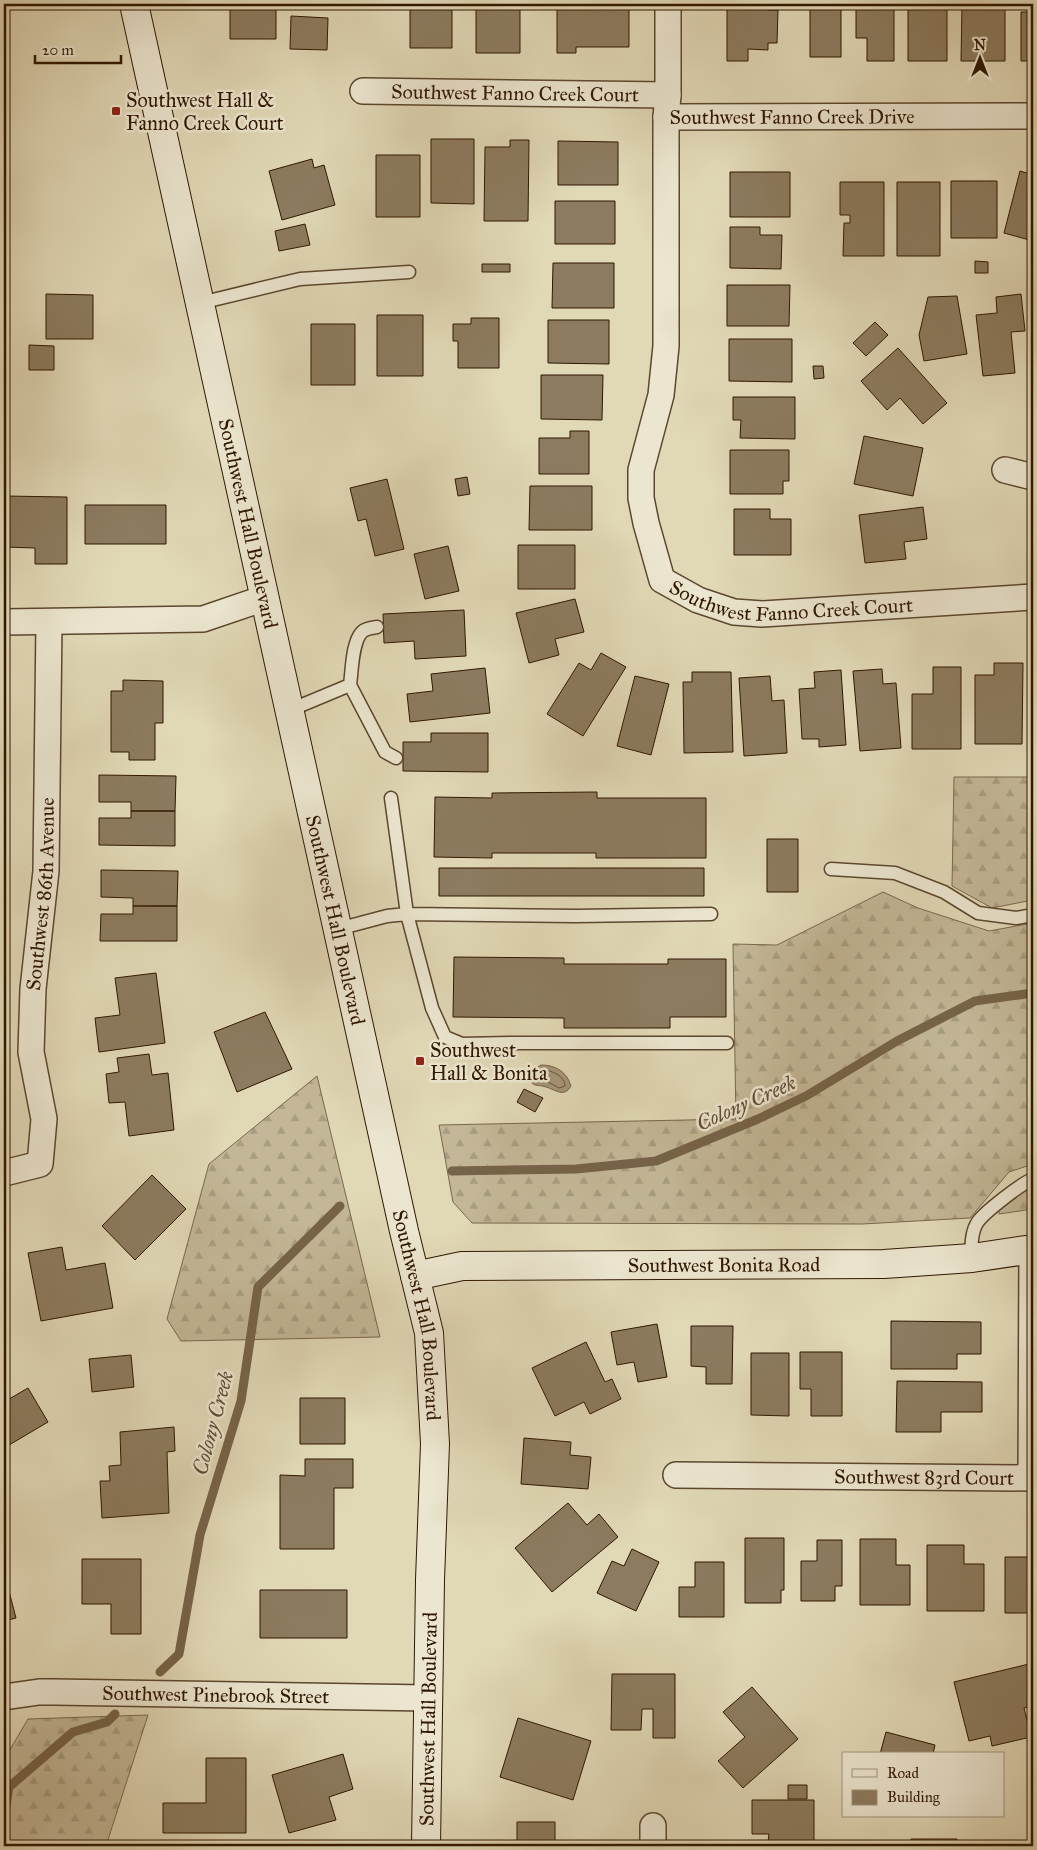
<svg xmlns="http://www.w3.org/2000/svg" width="1037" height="1850" font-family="'IM FELL Great Primer',serif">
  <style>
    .forest { fill: url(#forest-firs); stroke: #7a674c }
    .water { fill: #a59678; stroke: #766348 }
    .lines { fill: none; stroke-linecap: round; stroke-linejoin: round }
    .shore { stroke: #6a563c; stroke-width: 1 }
    .stream { stroke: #766348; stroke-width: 9 }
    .building { fill: #8c7b5f; stroke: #301700 }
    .lane-casing { stroke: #5c472e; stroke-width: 15 }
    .street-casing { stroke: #5c472e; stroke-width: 28 }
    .secondary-casing { stroke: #301700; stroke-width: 30 }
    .lane { stroke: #ece6d0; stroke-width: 12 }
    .street { stroke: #ece6d0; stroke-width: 25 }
    .secondary { stroke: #ece6d0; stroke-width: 28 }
    .poi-dot { fill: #8f2418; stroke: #ece6d0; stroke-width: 2 }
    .labels { text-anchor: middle; stroke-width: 5; stroke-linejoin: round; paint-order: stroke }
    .street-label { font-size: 20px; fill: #301700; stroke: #ece6d0 }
    .poi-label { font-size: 20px; fill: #301700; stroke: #ece6d0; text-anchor: start }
    .water-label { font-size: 21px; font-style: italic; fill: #5f4a30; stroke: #ece6d0 }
  </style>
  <defs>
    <pattern id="forest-firs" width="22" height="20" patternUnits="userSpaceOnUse" patternTransform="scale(1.25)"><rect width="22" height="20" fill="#c3b797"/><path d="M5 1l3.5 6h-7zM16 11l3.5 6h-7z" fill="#a89d80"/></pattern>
  </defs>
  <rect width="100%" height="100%" fill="#e1d8b6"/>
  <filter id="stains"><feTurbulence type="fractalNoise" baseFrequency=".004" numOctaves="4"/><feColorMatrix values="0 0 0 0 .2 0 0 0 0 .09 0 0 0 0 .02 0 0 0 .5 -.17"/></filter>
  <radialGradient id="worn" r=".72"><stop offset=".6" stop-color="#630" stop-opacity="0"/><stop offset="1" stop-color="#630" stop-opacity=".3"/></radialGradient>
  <path class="forest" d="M 954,777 L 1033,777 L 1033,900 L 992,908 L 952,886 Z
    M 883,892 L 918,908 L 989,931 L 1033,923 L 1033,1164 L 1009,1172 L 970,1218 L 862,1224 L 472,1223 L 453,1202 L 439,1125 L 736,1119 L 733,944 L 777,945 Z
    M 317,1076 L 380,1337 L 181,1341 L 167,1319 L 209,1164 Z
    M 1033,1186 L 1033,1209 L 999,1214 L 999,1208 Z
    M 148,1715 L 106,1846 L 4,1846 L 4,1760 L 28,1719 Z"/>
  <path class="water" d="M 541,1065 C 556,1065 567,1072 571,1086 C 564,1098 556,1090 546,1087 C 538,1084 533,1088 529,1078 L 532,1071 Z"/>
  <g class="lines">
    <path class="shore" d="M 546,1070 C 555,1072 565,1077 565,1086 L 559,1088 L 548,1082 L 535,1080 L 535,1076 L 538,1072 Z"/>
    <path class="stream" d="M 452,1171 L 576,1169 L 656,1161 L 758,1119 L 806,1096 L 897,1041 L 975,1001 L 1033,993
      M 160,1672 L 179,1654 L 200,1535 L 241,1401 L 258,1287 L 340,1206
      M 4,1818 L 9,1787 L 73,1732 L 107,1722 L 115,1714"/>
  </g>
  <path class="building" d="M 237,4 L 266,4 L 266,9 L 276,9 L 276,39 L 230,39 L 230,9 L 237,9 Z
    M 410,4 L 452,4 L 452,48 L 410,48 Z
    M 476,4 L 520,4 L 520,53 L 476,53 Z
    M 557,4 L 629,4 L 629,47 L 576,47 L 576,53 L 557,53 Z
    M 742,4 L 768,4 L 768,10 L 778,10 L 777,43 L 768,43 L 768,50 L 748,49 L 748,61 L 727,61 L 727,7 L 742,7 Z
    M 810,4 L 841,4 L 841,57 L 810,57 Z
    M 856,4 L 894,4 L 894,61 L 867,61 L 867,38 L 856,38 Z
    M 908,4 L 947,4 L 947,61 L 908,61 Z
    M 962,4 L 1005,4 L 1005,61 L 961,61 Z
    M 1021,12 L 1033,12 L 1033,61 L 1021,61 Z
    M 291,16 L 328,18 L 327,50 L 290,49 Z
    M 431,139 L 474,139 L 474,204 L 431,203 Z
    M 510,140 L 529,140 L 528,221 L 484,221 L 485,147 L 510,147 Z
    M 558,141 L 618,142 L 618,185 L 558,185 Z
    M 376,155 L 420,155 L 420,217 L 376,217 Z
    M 312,159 L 314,168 L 324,165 L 335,205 L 282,220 L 269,171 Z
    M 1020,171 L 1033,175 L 1033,241 L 1004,233 Z
    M 730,172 L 790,172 L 790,217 L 730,217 Z
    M 951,181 L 997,181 L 997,238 L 951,238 Z
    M 840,182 L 884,182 L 884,256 L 843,256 L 844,223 L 850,223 L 850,215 L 840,215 Z
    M 897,182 L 940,182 L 940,256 L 897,256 Z
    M 555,201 L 615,201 L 615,244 L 555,244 Z
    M 305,224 L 310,245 L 279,251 L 275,231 Z
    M 730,227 L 760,227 L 760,235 L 782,235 L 781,269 L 730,268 Z
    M 975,261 L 988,262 L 988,273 L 975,273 Z
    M 553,263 L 614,263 L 614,308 L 552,308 Z
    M 482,264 L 510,264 L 510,272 L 482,272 Z
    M 727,285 L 790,285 L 789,326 L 727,326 Z
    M 46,294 L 93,295 L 93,339 L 46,339 Z
    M 1021,294 L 1025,331 L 1011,332 L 1015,373 L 983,376 L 976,315 L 997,313 L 996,297 Z
    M 957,296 L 967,354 L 924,361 L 919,335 L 928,297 Z
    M 377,315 L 423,315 L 423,376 L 377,376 Z
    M 471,318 L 499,318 L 499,368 L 458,368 L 458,341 L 453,341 L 453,324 L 471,324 Z
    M 548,320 L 609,320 L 609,364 L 548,363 Z
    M 875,322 L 888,335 L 866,356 L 853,343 Z
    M 311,324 L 355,324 L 355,385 L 311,385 Z
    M 729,339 L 792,339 L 792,382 L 729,381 Z
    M 29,345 L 54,346 L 54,370 L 29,370 Z
    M 898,348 L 947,403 L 923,424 L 900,398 L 887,410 L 861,381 Z
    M 813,366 L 823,366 L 824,378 L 814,379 Z
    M 541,375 L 603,375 L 602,420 L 541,419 Z
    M 733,397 L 795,397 L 795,439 L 740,438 L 741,420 L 733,420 Z
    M 570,431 L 589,431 L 589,474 L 539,474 L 539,438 L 570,438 Z
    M 864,436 L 923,448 L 913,496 L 854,484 Z
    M 730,450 L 789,450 L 789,481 L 783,481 L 783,494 L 730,494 Z
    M 467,477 L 470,494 L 458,496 L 455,479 Z
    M 387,479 L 404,549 L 375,556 L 366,519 L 358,521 L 350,488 Z
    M 530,486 L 592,486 L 592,530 L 529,530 Z
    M 4,496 L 67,497 L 67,564 L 35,564 L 35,548 L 4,547 Z
    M 85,505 L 166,505 L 166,544 L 85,544 Z
    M 923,507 L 927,539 L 904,542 L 906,559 L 865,563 L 859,515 Z
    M 734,509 L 770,509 L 770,519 L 791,519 L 791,555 L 734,555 Z
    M 518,545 L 575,545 L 575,589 L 518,589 Z
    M 448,546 L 459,591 L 425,599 L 414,554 Z
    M 575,599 L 584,632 L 555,639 L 559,655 L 529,663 L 516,613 Z
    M 464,610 L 466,656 L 415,659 L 414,641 L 384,643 L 383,614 Z
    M 601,653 L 626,667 L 583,736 L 547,714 L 579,663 L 591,670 Z
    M 1032,662 L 1033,662 L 1033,733 L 1032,733 Z
    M 994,663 L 1023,663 L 1022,744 L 975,744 L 975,675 L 994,675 Z
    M 933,667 L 961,667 L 961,749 L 912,749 L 912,694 L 933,694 Z
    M 485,668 L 490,713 L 410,722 L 407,694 L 433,691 L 431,674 Z
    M 882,669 L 883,684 L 896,683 L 901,748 L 860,751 L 853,671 Z
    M 841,670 L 846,745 L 819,747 L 819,739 L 802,739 L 799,689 L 815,688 L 814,672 Z
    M 692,672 L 731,672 L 733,752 L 684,753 L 683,682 L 692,682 Z
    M 635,676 L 669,684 L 651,755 L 617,746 Z
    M 770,676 L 772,701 L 784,700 L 787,753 L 744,756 L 739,678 Z
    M 123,680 L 163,681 L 163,723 L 155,723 L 155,760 L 129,760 L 129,752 L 111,752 L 111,691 L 123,691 Z
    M 431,733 L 488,733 L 488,772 L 403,771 L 403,742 L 431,742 Z
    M 99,775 L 176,776 L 175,811 L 131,811 L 131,802 L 99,802 Z
    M 597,792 L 597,798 L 706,798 L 706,858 L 596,858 L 596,853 L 492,853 L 492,858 L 434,857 L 435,797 L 492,798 L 492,793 Z
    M 131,811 L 175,811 L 175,846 L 99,845 L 99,818 L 131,818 Z
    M 767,839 L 798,839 L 798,892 L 767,892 Z
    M 439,868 L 704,868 L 704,896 L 439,896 Z
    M 101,870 L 178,871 L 177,906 L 133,906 L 133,898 L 101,897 Z
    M 133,906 L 177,906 L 177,941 L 100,941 L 101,914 L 133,914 Z
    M 454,957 L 564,958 L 564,964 L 668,964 L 668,959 L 726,959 L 726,1017 L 670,1017 L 670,1028 L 564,1028 L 564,1018 L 453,1017 Z
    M 156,973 L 165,1043 L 99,1052 L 95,1018 L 120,1015 L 115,978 Z
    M 265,1012 L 292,1069 L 237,1092 L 214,1032 Z
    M 149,1054 L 152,1075 L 168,1073 L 174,1130 L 129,1136 L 125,1102 L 109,1103 L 106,1074 L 119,1072 L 117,1058 Z
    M 524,1089 L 543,1098 L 535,1112 L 517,1102 Z
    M 152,1175 L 186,1209 L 135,1260 L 102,1226 Z
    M 4,1239 L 8,1239 L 8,1286 L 4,1286 Z
    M 62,1247 L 66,1270 L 105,1263 L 113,1308 L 41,1321 L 28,1253 Z
    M 891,1321 L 981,1322 L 981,1354 L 957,1354 L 957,1369 L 891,1369 Z
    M 657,1324 L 667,1377 L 638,1382 L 634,1362 L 617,1365 L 611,1332 Z
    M 691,1326 L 733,1326 L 732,1384 L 706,1384 L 706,1367 L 691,1366 Z
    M 586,1342 L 605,1382 L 612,1379 L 621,1399 L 590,1414 L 584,1402 L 555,1416 L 532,1368 Z
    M 800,1352 L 842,1352 L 842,1416 L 811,1416 L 811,1389 L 800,1389 Z
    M 751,1353 L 789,1353 L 789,1416 L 751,1415 Z
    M 131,1355 L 134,1387 L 92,1392 L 89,1359 Z
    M 897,1381 L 982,1382 L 982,1412 L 941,1412 L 941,1432 L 896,1432 Z
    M 28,1388 L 48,1422 L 4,1448 L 4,1402 Z
    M 300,1398 L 345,1398 L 345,1444 L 300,1444 Z
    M 174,1427 L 175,1451 L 167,1452 L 169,1513 L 102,1518 L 100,1481 L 110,1481 L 109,1466 L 121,1465 L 120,1432 Z
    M 524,1438 L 571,1442 L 570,1455 L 591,1457 L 588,1489 L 521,1484 Z
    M 305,1459 L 353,1459 L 353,1488 L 334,1488 L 334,1549 L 280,1549 L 280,1475 L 305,1476 Z
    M 568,1503 L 587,1525 L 599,1514 L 618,1537 L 552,1592 L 515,1548 Z
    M 745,1538 L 784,1538 L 784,1590 L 781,1590 L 781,1603 L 745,1603 Z
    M 860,1539 L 896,1539 L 896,1565 L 910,1565 L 910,1605 L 860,1605 Z
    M 817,1540 L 842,1540 L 842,1586 L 835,1586 L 835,1601 L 801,1601 L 801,1561 L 817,1561 Z
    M 927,1545 L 964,1545 L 964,1564 L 984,1564 L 984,1611 L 927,1611 Z
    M 632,1549 L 659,1562 L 636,1611 L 597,1593 L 612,1561 L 624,1566 Z
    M 1005,1557 L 1033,1557 L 1033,1613 L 1005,1613 Z
    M 82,1559 L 141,1559 L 141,1634 L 111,1634 L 111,1604 L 82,1604 Z
    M 695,1562 L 724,1562 L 724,1617 L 679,1617 L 679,1587 L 695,1587 Z
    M 4,1576 L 5,1576 L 16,1618 L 4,1621 Z
    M 260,1590 L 347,1590 L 347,1638 L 260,1638 Z
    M 1029,1664 L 1033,1682 L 1033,1706 L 1024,1708 L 1031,1737 L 992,1746 L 990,1736 L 969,1741 L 954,1682 Z
    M 612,1674 L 675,1674 L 675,1738 L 653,1738 L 653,1709 L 642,1709 L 641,1730 L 611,1730 Z
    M 752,1687 L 798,1739 L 743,1788 L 718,1761 L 745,1737 L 723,1712 Z
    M 518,1718 L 591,1741 L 573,1800 L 500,1777 Z
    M 886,1732 L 935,1745 L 933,1754 L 880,1754 Z
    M 343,1754 L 353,1789 L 329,1797 L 336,1820 L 289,1833 L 272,1775 Z
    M 206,1758 L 246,1758 L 246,1833 L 163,1833 L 163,1803 L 206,1803 Z
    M 788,1785 L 807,1785 L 807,1799 L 788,1799 Z
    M 752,1800 L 814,1800 L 814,1846 L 757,1846 L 757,1842 L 768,1842 L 769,1834 L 752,1834 Z
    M 517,1822 L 555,1822 L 555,1846 L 517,1846 Z
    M 911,1839 L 957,1839 L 957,1846 L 911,1846 Z
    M 276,1843 L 355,1843 L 355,1846 L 276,1846 Z"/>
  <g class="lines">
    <defs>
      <path id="lane" d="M 200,303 L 300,279 L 409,272
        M 350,685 C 352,671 352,642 362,632 C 366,628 371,628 377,627
        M 290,710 L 350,685 L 385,752 L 396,758
        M 391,798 L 407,914 L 575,916 L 711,914
        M 831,869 L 895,873 L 944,892 L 978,913 L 1016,918 L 1033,915
        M 338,929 L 387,916 L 407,914 L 432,1008 L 445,1037 L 462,1044 L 509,1043 L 727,1043
        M 972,1258 C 971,1247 971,1233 977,1223 C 983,1213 1022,1183 1033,1179"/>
      <g id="street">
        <path id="s1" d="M 668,4 L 668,95 L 666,117 L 666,346 L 661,395 L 641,470 L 641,498 L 646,523 L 662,580 L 698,600 L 734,612 L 762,614 L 1033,597"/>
        <path id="s2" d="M 363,91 L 668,95"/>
        <path id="s3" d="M 666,117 L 1033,116"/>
        <path d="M 1005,470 L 1033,477"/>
        <path d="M 4,622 L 203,619 L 265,598"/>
        <path id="s4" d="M 4,1173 L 40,1164 L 44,1119 L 31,1052 L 33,989 L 46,871 L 49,622"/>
        <path id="s5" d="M 676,1475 L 1031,1478 L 1032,1249"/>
        <path id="s6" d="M 4,1697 L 39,1692 L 54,1692 L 428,1698"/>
        <path d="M 653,1826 L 653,1846"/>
      </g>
      <g id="secondary">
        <path id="s7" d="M 134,4 L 404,1231 L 429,1333 L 435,1444 L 430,1580 L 426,1846"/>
        <path id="s8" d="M 415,1276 L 462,1266 L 884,1264 L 972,1258 L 1033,1249"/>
      </g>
    </defs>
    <use href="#lane" class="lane-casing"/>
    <use href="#street" class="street-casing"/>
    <use href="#secondary" class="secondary-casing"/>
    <use href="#lane" class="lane"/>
    <use href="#street" class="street"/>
    <use href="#secondary" class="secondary"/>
  </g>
  <g class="poi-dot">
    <rect x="111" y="106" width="10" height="10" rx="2.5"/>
    <rect x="415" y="1056" width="10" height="10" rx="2.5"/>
  </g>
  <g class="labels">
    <g class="street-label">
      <text dy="7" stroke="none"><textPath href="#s2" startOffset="152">Southwest Fanno Creek Court</textPath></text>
      <text dy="7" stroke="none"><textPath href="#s3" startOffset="126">Southwest Fanno Creek Drive</textPath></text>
      <text dy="7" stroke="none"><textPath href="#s7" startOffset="532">Southwest Hall Boulevard</textPath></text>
      <text dy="7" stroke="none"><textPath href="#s1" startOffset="716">Southwest Fanno Creek Court</textPath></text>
      <text dy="7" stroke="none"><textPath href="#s4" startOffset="309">Southwest 86th Avenue</textPath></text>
      <text dy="7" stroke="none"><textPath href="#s7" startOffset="938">Southwest Hall Boulevard</textPath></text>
      <text dy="7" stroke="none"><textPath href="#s8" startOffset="310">Southwest Bonita Road</textPath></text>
      <text dy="7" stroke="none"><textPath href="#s7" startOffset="1342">Southwest Hall Boulevard</textPath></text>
      <text dy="7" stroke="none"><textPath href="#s5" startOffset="248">Southwest 83rd Court</textPath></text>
      <text dy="7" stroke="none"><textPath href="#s6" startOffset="212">Southwest Pinebrook Street</textPath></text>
      <text transform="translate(428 1719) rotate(-89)" y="7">Southwest Hall Boulevard</text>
    </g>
    <g class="poi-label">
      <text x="126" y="107">Southwest Hall &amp;<tspan x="126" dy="23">Fanno Creek Court</tspan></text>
      <text x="430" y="1057">Southwest<tspan x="430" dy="23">Hall &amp; Bonita</tspan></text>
    </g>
    <g class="water-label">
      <text transform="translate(746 1103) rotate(-24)" y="7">Colony Creek</text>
      <text transform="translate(213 1423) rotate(-75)" y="7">Colony Creek</text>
    </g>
  </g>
  <rect width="1037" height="1850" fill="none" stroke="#e1d8b6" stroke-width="20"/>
  <rect x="5" y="5" width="1027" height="1840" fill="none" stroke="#301700" stroke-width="2.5"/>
  <rect x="10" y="10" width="1017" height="1830" fill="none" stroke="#301700"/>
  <rect x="842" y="1752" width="162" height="65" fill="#ece6d0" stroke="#a1937d"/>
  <rect x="852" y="1769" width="25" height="8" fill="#ece6d0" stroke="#a1937d"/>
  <text x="887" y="1778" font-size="15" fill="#301700">Road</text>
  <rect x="852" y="1790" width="25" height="15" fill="#8c7b5f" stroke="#a1937d"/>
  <text x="887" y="1802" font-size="15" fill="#301700">Building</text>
  <g transform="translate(980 58)" stroke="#ece6d0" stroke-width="4" paint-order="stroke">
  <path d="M0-4L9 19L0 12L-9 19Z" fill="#301700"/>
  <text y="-8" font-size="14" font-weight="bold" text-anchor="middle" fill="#301700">N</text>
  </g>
  <path d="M35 55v8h86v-8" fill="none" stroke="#301700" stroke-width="2.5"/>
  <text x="42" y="55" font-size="15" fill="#301700" stroke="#ece6d0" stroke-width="4" paint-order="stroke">20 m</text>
  <rect width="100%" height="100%" filter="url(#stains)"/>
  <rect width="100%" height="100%" fill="url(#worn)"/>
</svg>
